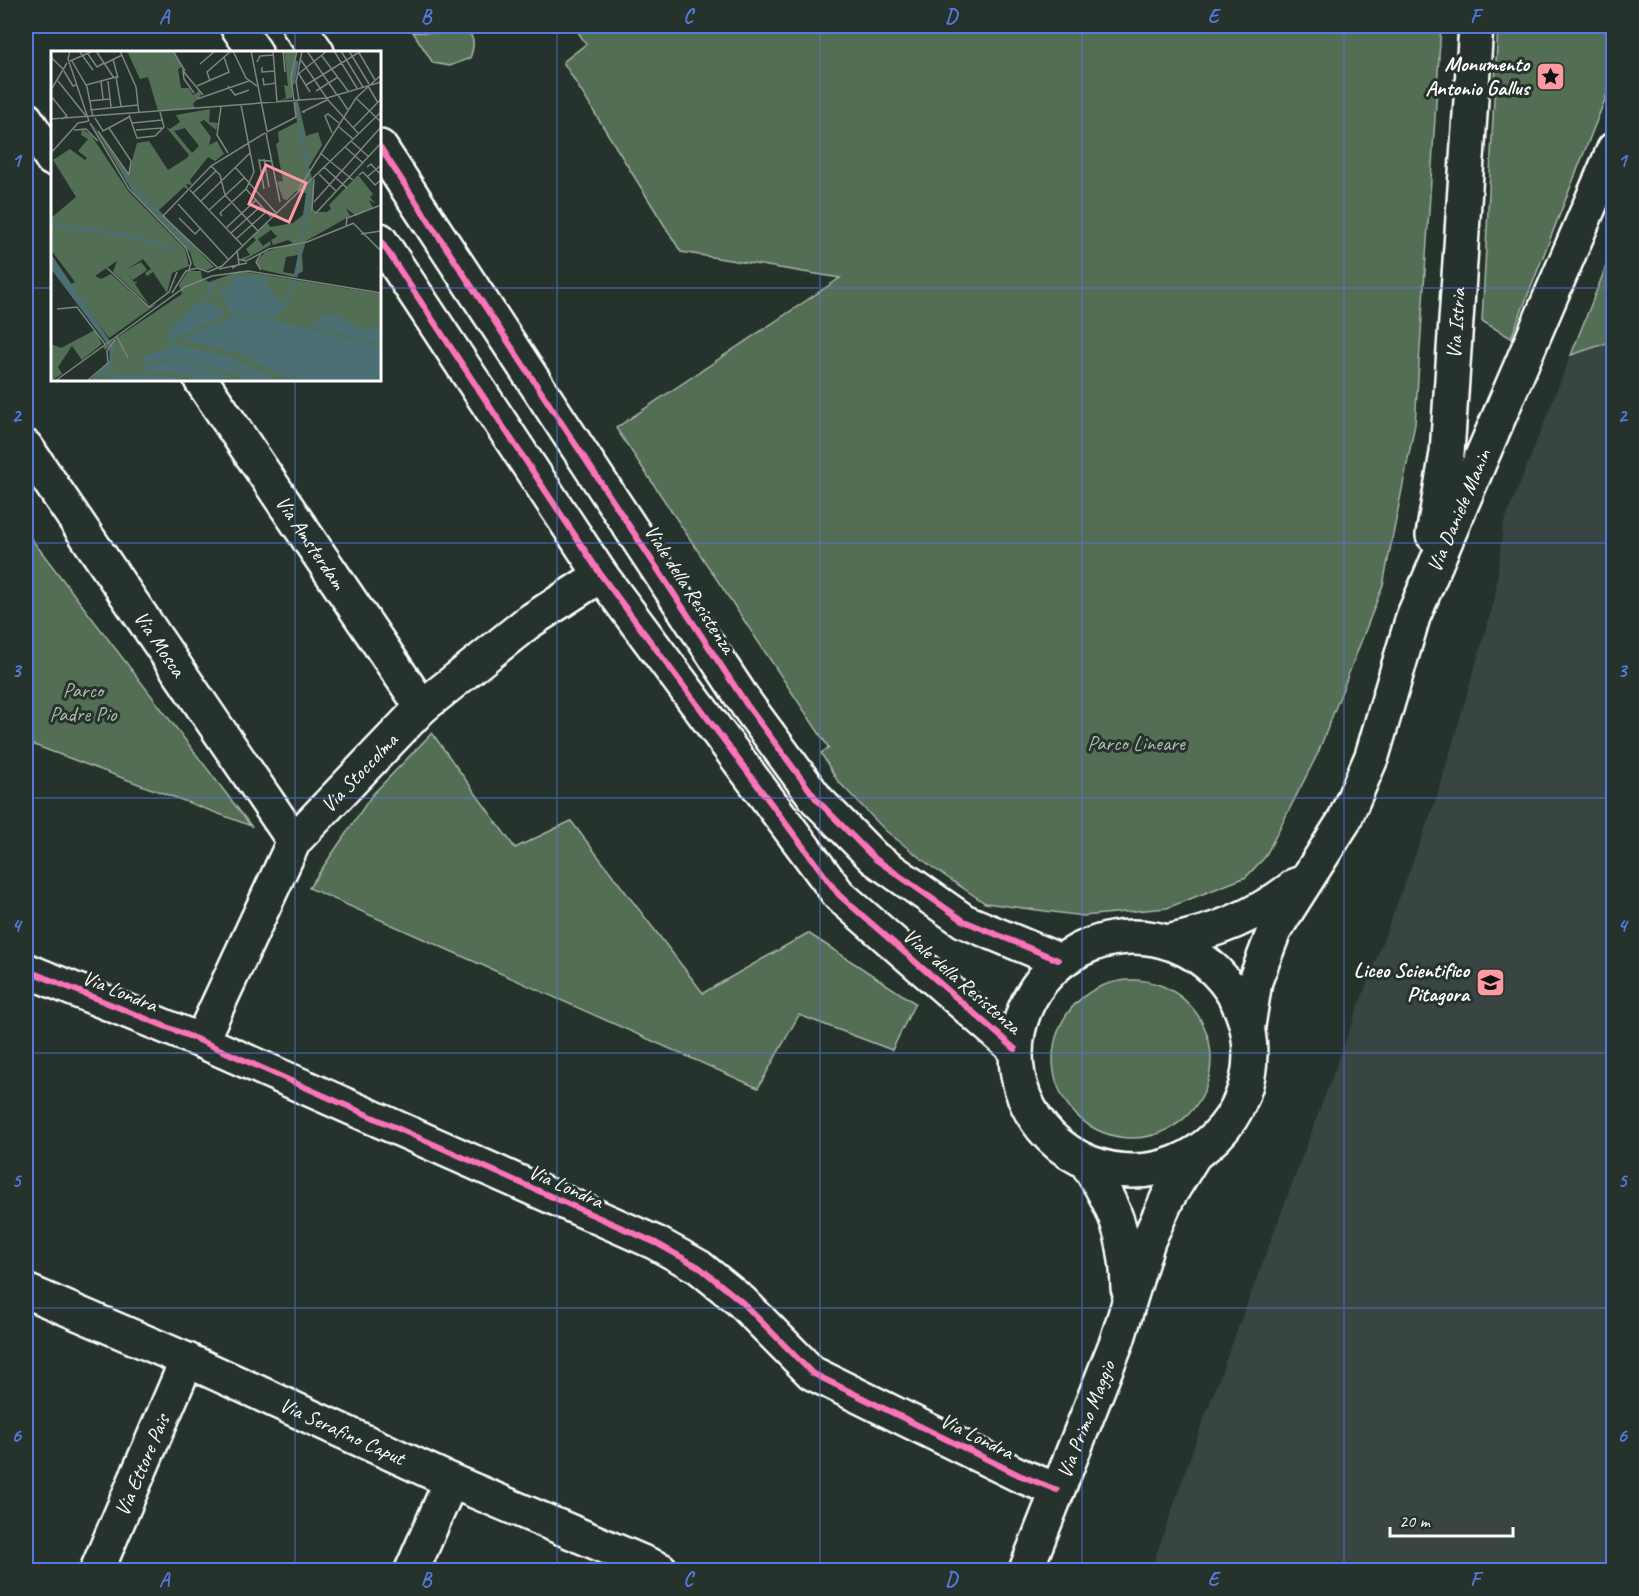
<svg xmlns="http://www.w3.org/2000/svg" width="1639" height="1596" font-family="Caveat,sans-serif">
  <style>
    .built { fill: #384443 }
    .green { fill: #526e55; stroke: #a8b6aa; stroke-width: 1.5 }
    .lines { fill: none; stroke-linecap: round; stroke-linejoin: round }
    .minor-casing { stroke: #fff; stroke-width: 38 }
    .tertiary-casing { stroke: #fff; stroke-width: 38 }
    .secondary-casing { stroke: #fff; stroke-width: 38 }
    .minor { stroke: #26332d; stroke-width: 33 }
    .tertiary { stroke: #26332d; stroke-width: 33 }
    .secondary { stroke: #26332d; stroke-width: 33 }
    .cycleway-casing { stroke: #26332d; stroke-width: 10 }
    .cycleway { stroke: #fb73b8; stroke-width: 6 }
    .grid { fill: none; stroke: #567ae2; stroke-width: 1.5; stroke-opacity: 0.55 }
    .labels { text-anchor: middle; stroke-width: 6; stroke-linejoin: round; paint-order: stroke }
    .poi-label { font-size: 21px; font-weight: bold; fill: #fff; stroke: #26332d; text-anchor: end }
    .street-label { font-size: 21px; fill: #fff; stroke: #26332d }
    .park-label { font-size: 21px; fill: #b1beb2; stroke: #26332d }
    .inset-river { fill: none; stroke: #4b6f72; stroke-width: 3 }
    .inset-road { fill: none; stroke: #7d8581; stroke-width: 1.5 }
    .view { fill: #ff9aa2; fill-opacity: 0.15; stroke: #ff9aa2; stroke-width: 3 }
    .inset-edge { fill: none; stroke: #fff; stroke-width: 3 }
    .neatline { fill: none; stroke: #567ae2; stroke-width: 2 }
    .grid-label { font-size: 20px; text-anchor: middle; font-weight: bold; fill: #567ae2 }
  </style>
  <rect width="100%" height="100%" fill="#26332d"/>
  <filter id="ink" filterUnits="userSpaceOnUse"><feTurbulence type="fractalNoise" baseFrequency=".0167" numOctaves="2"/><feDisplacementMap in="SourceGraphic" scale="12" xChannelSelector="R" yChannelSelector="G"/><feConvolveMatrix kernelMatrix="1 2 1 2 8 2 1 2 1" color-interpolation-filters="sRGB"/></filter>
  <g filter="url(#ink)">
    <path class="built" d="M 1613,341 L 1613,1570 L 1151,1570 L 1202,1424 L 1437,797 L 1495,598 L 1503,526 L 1571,355 Z"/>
    <path class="green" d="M 444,26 L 464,26 C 475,37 475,44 470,58 L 450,66 L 433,63 L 413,32 L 441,33 Z
      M 574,26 L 1441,26 L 1415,424 L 1383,585 L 1318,753 L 1265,857 L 1246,877 L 1167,908 L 1083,916 L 985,903 L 932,867 L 886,831 L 837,780 L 821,753 L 829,748 L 616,428 L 840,278 L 681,252 L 563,62 L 586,44 Z
      M 1498,26 L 1614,26 L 1613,79 L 1511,338 L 1482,321 Z
      M 1613,249 L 1613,341 L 1571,355 Z
      M 26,532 L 27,533 L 251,826 L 26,742 Z
      M 432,733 L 515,848 L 571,821 L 703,993 L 808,933 L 915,1003 L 892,1050 L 799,1015 L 758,1088 L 309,888 L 372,795 Z
      M1053 1059a79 79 0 1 1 158 0a79 79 0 1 1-158 0Z"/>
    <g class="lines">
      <defs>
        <g id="minor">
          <path d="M 26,119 L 52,159"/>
          <path id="s1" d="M 201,380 L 422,707"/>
          <path id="s2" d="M 26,447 L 294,841"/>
          <path d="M 26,970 L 201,1041 L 656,1243 L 699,1267 L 742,1302 L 812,1373 L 1019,1475 L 1057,1490"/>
          <path id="s3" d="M 201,1041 L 294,841 L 422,707 L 527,623 L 601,575"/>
          <path id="s4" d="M 26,1291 L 187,1360 L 451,1481 L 661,1570"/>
          <path id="s5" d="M 97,1570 L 187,1360"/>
          <path d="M 412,1570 L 451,1481"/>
        </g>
        <path id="tertiary" d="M 237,26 L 255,52
          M 299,26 L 317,52
          M 380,147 L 747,705 L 817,800 L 874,858 L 964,921 L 1058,960
          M 380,240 L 601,575 L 839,895 L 1015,1049"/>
        <g id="secondary">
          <path id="s6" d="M 1433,535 L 1447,453 L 1476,26"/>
          <circle cx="1133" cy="1054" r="117"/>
          <path d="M 1167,942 C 1215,932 1257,916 1296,885"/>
          <path id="s7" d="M 1248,1026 L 1255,981 L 1274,931 L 1344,821 L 1372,756 L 1413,617 L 1614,149"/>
          <path d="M 1086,1162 C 1114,1204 1127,1236 1128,1288"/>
          <path id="s8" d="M 1026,1570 L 1117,1341 L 1148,1241 L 1168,1197 L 1194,1155"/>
        </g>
      </defs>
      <use href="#minor" class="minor-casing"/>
      <use href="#tertiary" class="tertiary-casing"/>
      <use href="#secondary" class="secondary-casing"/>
      <use href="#minor" class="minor"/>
      <use href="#tertiary" class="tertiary"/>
      <use href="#secondary" class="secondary"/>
      <defs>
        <path id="cycleway" d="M 380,147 L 747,705 L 817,800 L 874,858 L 964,921 L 1058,960
          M 380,240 L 601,575 L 839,895 L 1015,1049
          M 26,970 L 201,1041 L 656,1243 L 699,1267 L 742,1302 L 812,1373 L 1019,1475 L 1057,1490"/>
      </defs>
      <use href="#cycleway" class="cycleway-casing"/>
      <use href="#cycleway" class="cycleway"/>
    </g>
  </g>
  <path class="grid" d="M 295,26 L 295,52M 557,26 L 557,1570M 820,26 L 820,1570M 1082,26 L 1082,1570M 1344,26 L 1344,1570M 26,288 L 52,288M 380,288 L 1614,288M 295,380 L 295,1570M 26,543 L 1614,543M 26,798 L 1614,798M 26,1053 L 1614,1053M 26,1308 L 1614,1308"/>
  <defs>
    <symbol id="sight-square" viewBox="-11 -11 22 22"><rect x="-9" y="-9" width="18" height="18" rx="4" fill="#ff9aa2" stroke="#26332d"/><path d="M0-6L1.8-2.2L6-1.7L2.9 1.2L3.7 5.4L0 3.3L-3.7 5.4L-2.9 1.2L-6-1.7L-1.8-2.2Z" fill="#111"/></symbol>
    <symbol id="school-square" viewBox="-11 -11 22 22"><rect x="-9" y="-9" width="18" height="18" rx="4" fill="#ff9aa2" stroke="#26332d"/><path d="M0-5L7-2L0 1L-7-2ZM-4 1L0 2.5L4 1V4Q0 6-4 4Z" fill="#111"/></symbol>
  </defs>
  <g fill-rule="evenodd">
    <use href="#sight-square" x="1534" y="60" width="33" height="33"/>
    <use href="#school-square" x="1474" y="966" width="33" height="33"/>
  </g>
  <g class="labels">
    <g class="poi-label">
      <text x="1529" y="71">Monumento<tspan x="1529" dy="24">Antonio Gallus</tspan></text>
      <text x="1469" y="977">Liceo Scientifico<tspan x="1469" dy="24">Pitagora</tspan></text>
    </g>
    <g class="street-label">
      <text dy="7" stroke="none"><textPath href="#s6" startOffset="213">Via Istria</textPath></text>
      <text dy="7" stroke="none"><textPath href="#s7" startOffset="561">Via Daniele Manin</textPath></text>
      <text dy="7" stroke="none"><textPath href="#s1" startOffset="196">Via Amsterdam</textPath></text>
      <text transform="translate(690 589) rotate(57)" y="7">Viale della Resistenza</text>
      <text dy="7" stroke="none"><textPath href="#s2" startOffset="238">Via Mosca</textPath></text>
      <text dy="7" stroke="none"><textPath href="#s3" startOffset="315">Via Stoccolma</textPath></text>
      <text transform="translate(962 981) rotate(41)" y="7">Viale della Resistenza</text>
      <text transform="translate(120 991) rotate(22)" y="7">Via Londra</text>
      <text transform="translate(566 1186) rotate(24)" y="7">Via Londra</text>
      <text dy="7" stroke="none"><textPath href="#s8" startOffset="162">Via Primo Maggio</textPath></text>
      <text dy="7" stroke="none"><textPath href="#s4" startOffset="346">Via Serafino Caput</textPath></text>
      <text transform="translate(977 1436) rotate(26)" y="7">Via Londra</text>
      <text dy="7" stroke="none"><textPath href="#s5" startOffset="114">Via Ettore Pais</textPath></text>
    </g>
    <g class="park-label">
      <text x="83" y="697">Parco<tspan x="83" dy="24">Padre Pio</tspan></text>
      <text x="1136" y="750">Parco Lineare</text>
    </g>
  </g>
  <g transform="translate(51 51)">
    <rect width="330" height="330" fill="#26332d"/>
    <path d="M 76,0 L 122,0 L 131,16 L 127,18 L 130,37 L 138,37 L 142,44 L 148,40 L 150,44 L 142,53 L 144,57 L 107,60 L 97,26 L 89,28 ZM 233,0 L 245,0 L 241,47 L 227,50 L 235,47 L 233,34 L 237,35 ZM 247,50 L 255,85 L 267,81 L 271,94 L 258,116 L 263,135 L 261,161 L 276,161 L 280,158 L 278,154 L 307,124 L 322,143 L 319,146 L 325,153 L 318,149 L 322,157 L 305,165 L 295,157 L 299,165 L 255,190 L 251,204 L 252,220 L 243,226 L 212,219 L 205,212 L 214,201 L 242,192 L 237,189 L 222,194 L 220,189 L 226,186 L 220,179 L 207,188 L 212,195 L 219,190 L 220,194 L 191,210 L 191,207 L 199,204 L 195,198 L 205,189 L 202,186 L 216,172 L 220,176 L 242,172 L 252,164 L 255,142 L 245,140 L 236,149 L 232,148 L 226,131 L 232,130 L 225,93 L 228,91 L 227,81 L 246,71 L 243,51 ZM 247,204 L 243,223 L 232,221 L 235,206 ZM 159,58 L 158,71 L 167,72 L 165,79 L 153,69 L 149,71 L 160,86 L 158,94 L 166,90 L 173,103 L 164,110 L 157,106 L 139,129 L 141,134 L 135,133 L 138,139 L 133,136 L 108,159 L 163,216 L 154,220 L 143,215 L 139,201 L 83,143 L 40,71 L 77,124 L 86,92 L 98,90 L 117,119 L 136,107 L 138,104 L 115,76 L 119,78 L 129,71 L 125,64 ZM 134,77 L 148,95 L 141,102 L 123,80 ZM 31,78 L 40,84 L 78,141 L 134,198 L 138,215 L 121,222 L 116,242 L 102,221 L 96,225 L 94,222 L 100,218 L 92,208 L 75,219 L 90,211 L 96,219 L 82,229 L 76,222 L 83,231 L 87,230 L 84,233 L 98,254 L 62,221 L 66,210 L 44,225 L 50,228 L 60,223 L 97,256 L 106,253 L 58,287 L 18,234 L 24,231 L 0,199 L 0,167 L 25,146 L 2,109 L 19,98 L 34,109 L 36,107 L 27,100 L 37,88 L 30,84 ZM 137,220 L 150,220 L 151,227 L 158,231 L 189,220 L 330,243 L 330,330 L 39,330 L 59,310 L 58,296 L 54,299 L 52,296 L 131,243 L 128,234 ZM 44,279 L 51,293 L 31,309 L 21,295 L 7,316 L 11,323 L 0,330 L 0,293 L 10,297 Z" fill="#526e55" fill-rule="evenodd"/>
    <path d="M 0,203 L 63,296 L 61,317 L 44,330 L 38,330 L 58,312 L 60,298 L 0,218 ZM 196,224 L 215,228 L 218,239 L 235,255 L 223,267 L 180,262 L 165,230 L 174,240 L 183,227 ZM 147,252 L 163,254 L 178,264 L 173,261 L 171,266 L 117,291 L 118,280 ZM 270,263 L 292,267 L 309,277 L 330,278 L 330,293 L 259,275 ZM 183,265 L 215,267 L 330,295 L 330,330 L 238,330 L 191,303 L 130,288 ZM 124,293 L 182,306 L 189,309 L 183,324 L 127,307 L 93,312 L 92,307 ZM 129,309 L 148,315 L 182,326 L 147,330 L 123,321 L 94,320 L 94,314 ZM 191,310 L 221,326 L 227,330 L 194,330 L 185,325 ZM 62,323 L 122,325 L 136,330 L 52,330 Z" fill="#4b6f72"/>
    <path class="inset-river" d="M 242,33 L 246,10M 245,53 L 257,119M 74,122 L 80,135 L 139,193M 0,173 L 80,185 L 125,198M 251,190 L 259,133M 245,226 L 250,195M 150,252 L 160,242 L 159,232M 234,256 L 244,230"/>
    <path class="inset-road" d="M 19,0 L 17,8 L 38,70M 28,0 L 42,19M 45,0 L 63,27M 69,0 L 85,36 L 88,63M 122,0 L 134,20M 182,0 L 195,27 L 206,35M 200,0 L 216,80M 222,0 L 226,51M 232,0 L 234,21M 256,0 L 286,44M 283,0 L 306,37M 290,0 L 312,36M 298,0 L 318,33M 307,0 L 324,29M 37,3 L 46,16 L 53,12M 271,5 L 297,40M 0,6 L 13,19M 62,8 L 67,27M 250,9 L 277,49 L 307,82M 19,10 L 42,0M 21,10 L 36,36 L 42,66M 206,11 L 209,5 L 222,4M 53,13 L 71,4M 149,13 L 164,0M 211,16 L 211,21 L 224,20M 13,20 L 22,35 L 25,34M 248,23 L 259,41M 246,24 L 276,0M 212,27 L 213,34 L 225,32M 7,30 L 35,65M 50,30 L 52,48M 57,30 L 60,56M 159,30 L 156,21 L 180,0M 35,34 L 65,26 L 70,55M 255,34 L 310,0M 146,35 L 178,21 L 173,6M 177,35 L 184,44 L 198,39M 317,35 L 327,52M 0,39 L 16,12M 265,40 L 287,26M 143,42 L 133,28 L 132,20 L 152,44M 287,44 L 297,59M 0,45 L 16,65 L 11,68M 305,47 L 330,71M 146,48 L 198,30M 248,49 L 245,31 L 251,0M 38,50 L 59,48M 170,56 L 166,84 L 177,102M 39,59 L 87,54M 254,61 L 251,61 L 276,49M 78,64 L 86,87 L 104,85 L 113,76 L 109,61M 44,67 L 52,80 L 78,66M 0,68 L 276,47 L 330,31M 39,72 L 78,138 L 135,197 L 140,212 L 138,219M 81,72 L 112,69M 287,75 L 302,88M 58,77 L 80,110 L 78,123M 302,77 L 330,48M 23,79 L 35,78 L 47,90M 85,79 L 111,77M 47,80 L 78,124M 216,81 L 245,66 L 240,27 L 246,0M 215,82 L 229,151M 281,82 L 274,65 L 277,63 L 288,72M 300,90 L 318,106M 294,96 L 312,112M 0,102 L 27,72 L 38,70M 269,102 L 302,129M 213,108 L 218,136M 160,115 L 169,124 L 174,144 L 207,180M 184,116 L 225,162M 273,116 L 296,137M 316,116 L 320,113 L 330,124M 268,123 L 285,140M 308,124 L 312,121 L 324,134 L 330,129M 316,126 L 330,114M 263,128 L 261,159 L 265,162 L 330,92M 195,138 L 220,166M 213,138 L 208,109 L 220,110M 139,139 L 191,194M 247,139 L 305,47 L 330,24M 142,142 L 165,120M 150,150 L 199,102M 263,151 L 330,76M 127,153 L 177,208M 158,159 L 194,126M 171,165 L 169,162 L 195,138 L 203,121 L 190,54M 128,167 L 144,183 L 150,177M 303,173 L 330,200M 295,175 L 296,167 L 330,154M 175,177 L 205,149M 180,182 L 210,155M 310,183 L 330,180M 185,188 L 215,161M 217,198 L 256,191 L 303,172M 187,208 L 195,210 L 218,198M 56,217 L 98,256 L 118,241 L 126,221M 167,217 L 112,165 L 160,115 L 214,82M 181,217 L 188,213 L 186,199M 168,218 L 196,212M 210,219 L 205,211 L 210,203M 121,242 L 135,220 L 146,217 L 157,221 L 171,215 L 330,61M 6,258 L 26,256 L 54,293M 66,286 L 77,307M 4,330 L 134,236 L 161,225 L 197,220 L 330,242M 36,330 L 57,312 L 56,300 L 64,289"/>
    <path class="view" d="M 215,114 L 255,132 L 238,171 L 198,153 Z"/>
    <rect width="330" height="330" class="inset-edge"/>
  </g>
  <rect width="1639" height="1596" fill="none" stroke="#26332d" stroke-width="66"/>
  <path d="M1390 1527v9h123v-9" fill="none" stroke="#ffffff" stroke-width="3"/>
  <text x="1399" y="1527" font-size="18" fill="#ffffff" stroke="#26332d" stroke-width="4.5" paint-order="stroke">20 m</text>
  <rect x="33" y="33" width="1573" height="1530" class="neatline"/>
  <g class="grid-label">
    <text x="164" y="23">A</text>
    <text x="426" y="23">B</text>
    <text x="688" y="23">C</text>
    <text x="951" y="23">D</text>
    <text x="1213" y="23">E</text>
    <text x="1475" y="23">F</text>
    <text x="16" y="167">1</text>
    <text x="1622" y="167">1</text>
    <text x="16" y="422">2</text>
    <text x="1622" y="422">2</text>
    <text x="16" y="677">3</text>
    <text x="1622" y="677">3</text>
    <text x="16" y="932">4</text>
    <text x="1622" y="932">4</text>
    <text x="16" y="1187">5</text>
    <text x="1622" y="1187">5</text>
    <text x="16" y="1442">6</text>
    <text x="1622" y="1442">6</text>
    <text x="164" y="1586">A</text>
    <text x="426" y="1586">B</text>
    <text x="688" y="1586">C</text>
    <text x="951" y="1586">D</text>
    <text x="1213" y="1586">E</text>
    <text x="1475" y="1586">F</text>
  </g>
</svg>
